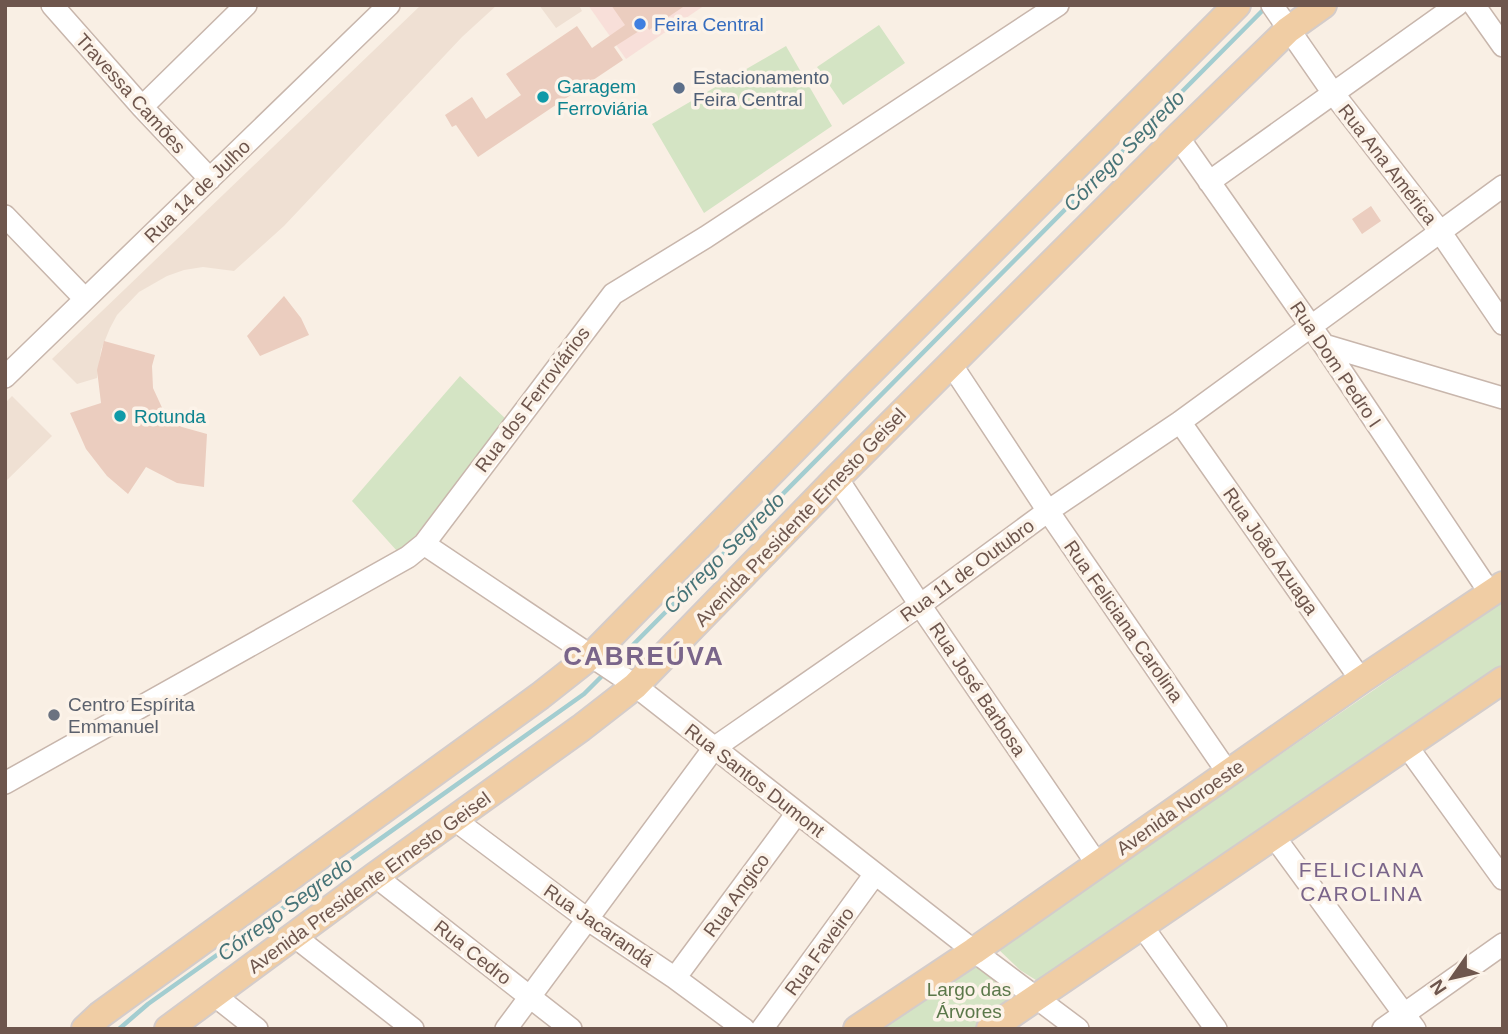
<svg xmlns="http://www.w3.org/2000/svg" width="1508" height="1034" font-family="Helvetica,sans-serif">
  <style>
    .residential { fill: #efe0d3 }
    .commercial { fill: #f8dfd9 }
    .green { fill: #d4e4c4 }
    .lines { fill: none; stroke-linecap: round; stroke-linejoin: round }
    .stream { stroke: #a3cdd0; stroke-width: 4.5 }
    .building { fill: #ebcdbf }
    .minor-casing { stroke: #c8b6ac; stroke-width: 24 }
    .major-casing { stroke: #d4ccca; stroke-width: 30 }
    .minor { stroke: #fff; stroke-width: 21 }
    .major { stroke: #f0cda4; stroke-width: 26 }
    .shop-dot { fill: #3f7fe0; stroke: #fcf3e9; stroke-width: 2.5 }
    .service-dot { fill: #5c6f8a; stroke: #fcf3e9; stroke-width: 2.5 }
    .culture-dot { fill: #0f9aa8; stroke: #fcf3e9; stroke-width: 2.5 }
    .worship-dot { fill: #6b7280; stroke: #fcf3e9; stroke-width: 2.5 }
    .labels { text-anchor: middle; stroke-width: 7; stroke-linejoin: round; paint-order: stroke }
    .shop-label { font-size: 19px; fill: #366cbe; stroke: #fcf3e9; text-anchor: start }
    .service-label { font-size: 19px; fill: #4e5e75; stroke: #fcf3e9; text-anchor: start }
    .culture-label { font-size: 19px; fill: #0d838f; stroke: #fcf3e9; text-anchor: start }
    .street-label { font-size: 19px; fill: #6e564d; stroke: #fcf3e9 }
    .worship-label { font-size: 19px; fill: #5b616d; stroke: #fcf3e9; text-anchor: start }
    .park-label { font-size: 19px; fill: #5b784a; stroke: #fcf3e9 }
    .water-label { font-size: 21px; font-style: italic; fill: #477478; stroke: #fcf3e9 }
    .neighbourhood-label { font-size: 21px; letter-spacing: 2px; fill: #7a658a; stroke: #fcf3e9 }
    .district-label { font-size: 26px; font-weight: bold; letter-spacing: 2px; fill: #7a658a; stroke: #fcf3e9 }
  </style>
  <rect width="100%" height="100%" fill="#f9efe4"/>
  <path class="residential" d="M 421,5 L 497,5 L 462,37 L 284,226 L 234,271 L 203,267 L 184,270 L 167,276 L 139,292 L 117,315 L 110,328 L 101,350 L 97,378 L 77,384 L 52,359 Z
    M 539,5 L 579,5 L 582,11 L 556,28 Z
    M 12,396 L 52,436 L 5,482 L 5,403 Z"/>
  <path class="commercial" d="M 588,5 L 705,5 L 626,59 Z"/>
  <path class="green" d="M 879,25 L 905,63 L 843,105 L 817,67 Z
    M 786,46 L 832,126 L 704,213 L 652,124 Z
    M 460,376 L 507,420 L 411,541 L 397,551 L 352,501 Z
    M 1503,601 L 1503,667 L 1262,828 L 1134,919 L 1039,982 L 1020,970 L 998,949 Z
    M 976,962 L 1018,999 L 976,1029 L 877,1029 Z"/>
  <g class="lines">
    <path class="stream" d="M 615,663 L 1267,6
      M 119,1029 L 148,1004 L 584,694 L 604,674"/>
  </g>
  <path class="building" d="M 611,5 L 686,5 L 649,30 L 647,26 L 614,47 L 623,60 L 478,157 L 456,125 L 452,127 L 445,115 L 472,97 L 486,119 L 521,95 L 506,74 L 577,26 L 592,48 L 625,25 Z
    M 1371,206 L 1381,221 L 1362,234 L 1352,219 Z
    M 284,296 L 301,318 L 309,335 L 260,356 L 247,336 Z
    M 104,341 L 155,355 L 152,366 L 153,388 L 164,412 L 182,427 L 207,434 L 204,487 L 177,483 L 146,467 L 128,494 L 107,476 L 86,449 L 70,413 L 101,403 L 97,370 Z"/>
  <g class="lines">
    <defs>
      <path id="minor" d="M 52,5 L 142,107 L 210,179
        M 1272,5 L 1333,93 L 1439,230 L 1503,324
        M 1474,5 L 1503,46
        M 142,107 L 246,5
        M 1178,137 L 1324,345 L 1490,593
        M 1209,182 L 1457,5
        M 5,216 L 85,299
        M 1324,345 L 1503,398
        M 951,364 L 1048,511 L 1228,773
        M 5,377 L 389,5
        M 1180,422 L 1361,680
        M 837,478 L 920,605 L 1097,864
        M 424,544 L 633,684 L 974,951 L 1078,1029
        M 1406,745 L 1503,879
        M 5,783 L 408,557 L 424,544 L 613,294 L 706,237 L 1058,5
        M 455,820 L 587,919 L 675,978 L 744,1029
        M 1273,835 L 1415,1029
        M 375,876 L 571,1029
        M 1142,926 L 1216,1029
        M 294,936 L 413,1029
        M 675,978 L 797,813
        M 214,995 L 257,1029
        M 506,1029 L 714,748 L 920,605 L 1048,511 L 1180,422 L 1503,186
        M 762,1029 L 875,874
        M 1383,1029 L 1503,944"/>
      <path id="major" d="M 85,1029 L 100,1015 L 540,696 L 592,655 L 858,384 L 1237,5
        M 168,1029 L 375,876 L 581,728 L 635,686 L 837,478 L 1178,137 L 1288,30 L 1323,5
        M 857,1029 L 974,951 L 1361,680 L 1503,585
        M 990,1029 L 1503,680"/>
    </defs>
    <use href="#minor" class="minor-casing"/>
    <use href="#major" class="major-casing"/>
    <use href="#minor" class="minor"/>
    <use href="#major" class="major"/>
  </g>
  <circle class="shop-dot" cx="640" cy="24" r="7"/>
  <circle class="service-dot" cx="679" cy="88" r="7"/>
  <g class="culture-dot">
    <circle cx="543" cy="97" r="7"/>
    <circle cx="120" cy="416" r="7"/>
  </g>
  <circle class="worship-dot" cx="54" cy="715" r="7"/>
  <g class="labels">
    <g class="shop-label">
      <text x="654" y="31">Feira Central</text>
    </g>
    <g class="service-label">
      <text x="693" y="84">Estacionamento<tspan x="693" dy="22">Feira Central</tspan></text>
    </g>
    <g class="culture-label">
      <text x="557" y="93">Garagem<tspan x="557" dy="22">Ferroviária</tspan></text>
      <text x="134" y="423">Rotunda</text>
    </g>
    <g class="street-label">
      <text transform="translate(131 93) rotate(48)" y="7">Travessa Camões</text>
      <text transform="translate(1388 164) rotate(52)" y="7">Rua Ana América</text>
      <text transform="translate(197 191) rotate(-44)" y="7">Rua 14 de Julho</text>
      <text transform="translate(1336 364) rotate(56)" y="7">Rua Dom Pedro I</text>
      <text transform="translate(532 399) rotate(-53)" y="7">Rua dos Ferroviários</text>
      <text transform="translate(800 517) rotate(-46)" y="7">Avenida Presidente Ernesto Geisel</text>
      <text transform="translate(1271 551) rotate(55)" y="7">Rua João Azuaga</text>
      <text transform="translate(967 570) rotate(-36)" y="7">Rua 11 de Outubro</text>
      <text transform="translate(1124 621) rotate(55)" y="7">Rua Feliciana Carolina</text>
      <text transform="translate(978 689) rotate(56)" y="7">Rua José Barbosa</text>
      <text transform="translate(755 780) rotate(38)" y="7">Rua Santos Dumont</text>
      <text transform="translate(1180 807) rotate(-35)" y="7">Avenida Noroeste</text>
      <text transform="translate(369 882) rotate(-36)" y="7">Avenida Presidente Ernesto Geisel</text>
      <text transform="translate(736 895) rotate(-54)" y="7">Rua Angico</text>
      <text transform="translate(599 925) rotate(35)" y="7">Rua Jacarandá</text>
      <text transform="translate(819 951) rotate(-54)" y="7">Rua Faveiro</text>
      <text transform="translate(473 952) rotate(38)" y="7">Rua Cedro</text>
    </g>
    <g class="worship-label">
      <text x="68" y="711">Centro Espírita<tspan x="68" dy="22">Emmanuel</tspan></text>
    </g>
    <g class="park-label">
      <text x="969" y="996">Largo das<tspan x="969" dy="22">Árvores</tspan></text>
    </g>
    <g class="water-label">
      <text transform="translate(1124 151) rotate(-45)" y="7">Córrego Segredo</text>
      <text transform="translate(724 553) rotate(-45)" y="7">Córrego Segredo</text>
      <text transform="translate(285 909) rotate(-36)" y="7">Córrego Segredo</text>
    </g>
    <g class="neighbourhood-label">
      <text x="1362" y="877">FELICIANA<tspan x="1362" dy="24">CAROLINA</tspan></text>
    </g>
    <g class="district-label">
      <text x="644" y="665">CABREÚVA</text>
    </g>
  </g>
  <rect width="1508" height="1034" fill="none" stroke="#6e564d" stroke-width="14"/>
  <g transform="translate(1452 978) rotate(236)" stroke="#fcf3e9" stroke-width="5" paint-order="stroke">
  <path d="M0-5L12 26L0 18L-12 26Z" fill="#6e564d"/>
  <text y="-10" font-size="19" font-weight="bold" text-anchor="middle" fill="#6e564d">N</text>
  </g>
</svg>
